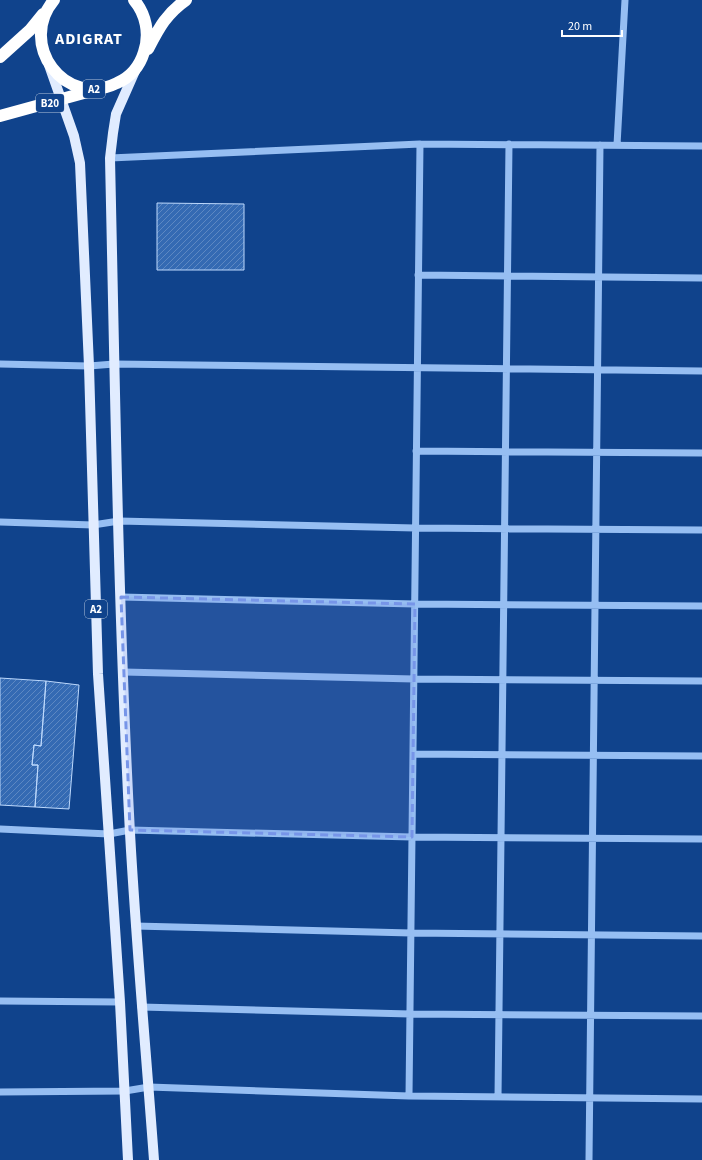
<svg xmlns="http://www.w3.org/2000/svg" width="702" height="1160" font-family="'Source Sans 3',sans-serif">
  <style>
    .building { fill: url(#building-hatch); stroke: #bdd9fd }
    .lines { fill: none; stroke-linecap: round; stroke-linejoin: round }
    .minor { stroke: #96bef2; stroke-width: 7 }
    .major { stroke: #e1ecff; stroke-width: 10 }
    .highway { stroke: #fff; stroke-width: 12 }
    .marked { fill: #7795e8; fill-opacity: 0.2; stroke: #7795e8; stroke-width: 3; stroke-dasharray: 8 5; stroke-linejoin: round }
    .labels { text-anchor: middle; stroke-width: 3; stroke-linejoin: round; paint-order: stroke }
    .shield { fill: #10438c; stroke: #b7c7dc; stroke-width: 1 }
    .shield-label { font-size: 11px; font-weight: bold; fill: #fff }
    .district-label { font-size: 16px; font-weight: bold; letter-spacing: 1px; fill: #fff; stroke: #10438c }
  </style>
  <defs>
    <pattern id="building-hatch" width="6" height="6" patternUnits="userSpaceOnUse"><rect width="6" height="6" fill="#346ab3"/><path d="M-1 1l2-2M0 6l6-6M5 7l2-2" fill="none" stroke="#5d88c2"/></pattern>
  </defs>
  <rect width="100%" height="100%" fill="#10438c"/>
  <path class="building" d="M 157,203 L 244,204 L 244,270 L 157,270 Z
    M 0,678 L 46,681 L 41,746 L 34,745 L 32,765 L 38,765 L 35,807 L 0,805 Z
    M 46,681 L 79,685 L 69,809 L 35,807 L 38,765 L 32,765 L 34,745 L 41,746 Z"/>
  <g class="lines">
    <path class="minor" d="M 617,145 L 625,0
      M 110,158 L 420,144 L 702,146
      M 418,275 L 702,278
      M 0,364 L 89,366 L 114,364 L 702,371
      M 416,451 L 702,453
      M 0,522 L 93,525 L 119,521 L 415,528 L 702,530
      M 121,597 L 415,604 L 702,606
      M 124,672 L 414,679 L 702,681
      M 413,754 L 702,756
      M 0,829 L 109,834 L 130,830 L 412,837 L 702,839
      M 135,926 L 411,933 L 702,936
      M 0,1001 L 120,1002
      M 141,1007 L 410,1014 L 702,1016
      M 0,1092 L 125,1091 L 149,1087 L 409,1096 L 702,1099
      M 409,1096 L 420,144
      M 498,1097 L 509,144
      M 589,1160 L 600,145"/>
    <path class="major" d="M 49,65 L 74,136 L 80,163 L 89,366 L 98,674 L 120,1002 L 128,1160
      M 135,71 L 116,114 L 113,133 L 110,158 C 115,383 118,608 130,833 C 136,942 146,1051 154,1160"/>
    <path class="highway" d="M 54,0 C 17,44 65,109 117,83 C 131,77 140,65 144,52 C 150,34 146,14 134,0
      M 148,49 C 159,28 166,14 186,0
      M 0,57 L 30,30 L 43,14
      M 0,116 L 91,91"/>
  </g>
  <path class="marked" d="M 121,597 L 415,604 L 412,837 L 130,830 Z"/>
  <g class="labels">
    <g class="shield">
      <rect x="83" y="80" width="22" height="18" rx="3"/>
      <rect x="36" y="94" width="28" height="18" rx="3"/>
      <rect x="85" y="600" width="22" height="18" rx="3"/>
    </g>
    <g class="shield-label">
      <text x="94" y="93">A2</text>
      <text x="50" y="107">B20</text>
      <text x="96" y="613">A2</text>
    </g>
    <g class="district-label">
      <text x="89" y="44">ADIGRAT</text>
    </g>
  </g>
  <path d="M562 30v6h60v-6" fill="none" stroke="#ffffff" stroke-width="2"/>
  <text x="568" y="30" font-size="12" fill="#ffffff" stroke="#10438c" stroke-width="3" paint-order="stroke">20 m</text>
</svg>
